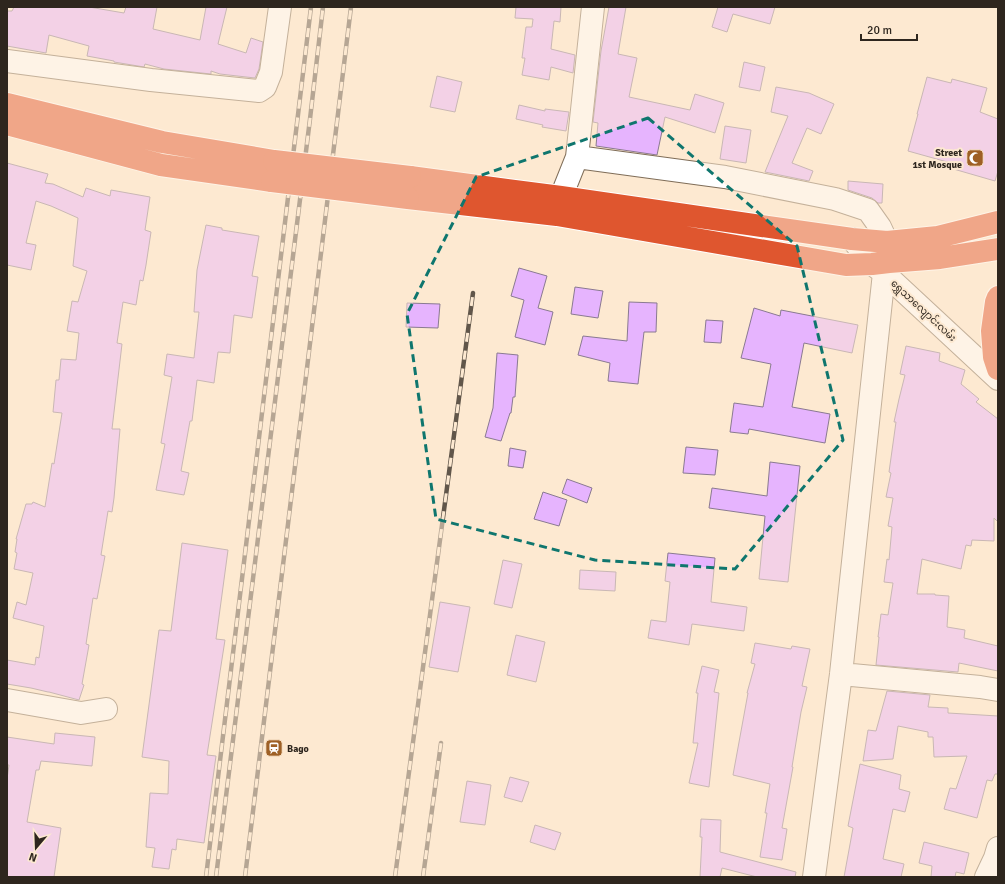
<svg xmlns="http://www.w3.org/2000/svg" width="1005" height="884" font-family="Signika,'Noto Sans Myanmar',sans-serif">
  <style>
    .building { fill: #e6b4fe; stroke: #8a7a91 }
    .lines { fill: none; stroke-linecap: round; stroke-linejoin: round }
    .minor-casing { stroke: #7f6d58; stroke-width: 24 }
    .highway-casing { stroke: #fff; stroke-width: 24 }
    .minor { stroke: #fff; stroke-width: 22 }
    .highway { stroke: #df562f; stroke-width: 22 }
    .rail-casing { stroke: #61564a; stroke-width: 4.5 }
    .rail { stroke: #fde9d1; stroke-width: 3; stroke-dasharray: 9; stroke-linecap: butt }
    .highway-bridge-casing { stroke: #fff; stroke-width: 24; stroke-linecap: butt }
    .highway-bridge { stroke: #df562f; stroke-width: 22 }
    .marked { fill: none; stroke: #0f766e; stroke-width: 3; stroke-dasharray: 8 5; stroke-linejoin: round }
    .labels { text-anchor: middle; stroke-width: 4; stroke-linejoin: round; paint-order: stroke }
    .poi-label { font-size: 10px; font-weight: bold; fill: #2e261e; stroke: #fde9d1; text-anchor: end }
    .street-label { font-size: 10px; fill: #2e261e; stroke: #fde9d1 }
  </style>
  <rect width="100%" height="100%" fill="#fde9d1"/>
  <path class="building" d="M 14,7 L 89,7 L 124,13 L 126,7 L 157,7 L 153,29 L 200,40 L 206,7 L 227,7 L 218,44 L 246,53 L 251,38 L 263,42 L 259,69 L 255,78 L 220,74 L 211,71 L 211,74 L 164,69 L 145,64 L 144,67 L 114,62 L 114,61 L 87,56 L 89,46 L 49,35 L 46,53 L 7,46 L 7,11 L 12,11 Z
    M 516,7 L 561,7 L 560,22 L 554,21 L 551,49 L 575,55 L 573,73 L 551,67 L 549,80 L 522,75 L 525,58 L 522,58 L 526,27 L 532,27 L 533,19 L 515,18 Z
    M 609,7 L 626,7 L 618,54 L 637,58 L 629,97 L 690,110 L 695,94 L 724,103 L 715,133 L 665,117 L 657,155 L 596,146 L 598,123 L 593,122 L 601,51 Z
    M 718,7 L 775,7 L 770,24 L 733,14 L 727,32 L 712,27 Z
    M 744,62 L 765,67 L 760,91 L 739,87 Z
    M 437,76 L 462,82 L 455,112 L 430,107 Z
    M 927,77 L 951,83 L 952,79 L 987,88 L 980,112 L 998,119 L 998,171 L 995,181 L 950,168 L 951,163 L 908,151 L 918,114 L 917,114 Z
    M 776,87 L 809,93 L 834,104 L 821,134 L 807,128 L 792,163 L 813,171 L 809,181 L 765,172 L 788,116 L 771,112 Z
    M 519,105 L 545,111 L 545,109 L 569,112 L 566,131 L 542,127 L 543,125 L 516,119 Z
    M 725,126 L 751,130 L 746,163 L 720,159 Z
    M 7,163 L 48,174 L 45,183 L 53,184 L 83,197 L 86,188 L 110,196 L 111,190 L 150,197 L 145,230 L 151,232 L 146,265 L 143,281 L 140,280 L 136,305 L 123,302 L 117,343 L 122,344 L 112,429 L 120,429 L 114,498 L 112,512 L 108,511 L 101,555 L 105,556 L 97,599 L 93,598 L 86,644 L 89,645 L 82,684 L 84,685 L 79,700 L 49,692 L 48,692 L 31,688 L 7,684 L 7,660 L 35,665 L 36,657 L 39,658 L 44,626 L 13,618 L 17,602 L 26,605 L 33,573 L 14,569 L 17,553 L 15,552 L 17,539 L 16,539 L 26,504 L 32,504 L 33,502 L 45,507 L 52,463 L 54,464 L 62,413 L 53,412 L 56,380 L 59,380 L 61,359 L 76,360 L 79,333 L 67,331 L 72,301 L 78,302 L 87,271 L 73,266 L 78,218 L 51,206 L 36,201 L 26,243 L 36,245 L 31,270 L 7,265 Z
    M 848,181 L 883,184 L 882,203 L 878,203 L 872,198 L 848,190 Z
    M 206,225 L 222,228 L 222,230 L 259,236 L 252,276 L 258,277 L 252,318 L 234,315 L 230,353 L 218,352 L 214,383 L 197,380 L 192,421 L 190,421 L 181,471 L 189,473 L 184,495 L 156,490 L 165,444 L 161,443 L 172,377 L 164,375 L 167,354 L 194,358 L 199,312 L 194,312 L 197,270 Z
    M 519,268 L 547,276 L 538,308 L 553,312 L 545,345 L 515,337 L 524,300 L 511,296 Z
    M 575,287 L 603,291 L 598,318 L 571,314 Z
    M 629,302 L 657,303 L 656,332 L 644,332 L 638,384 L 608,381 L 610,363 L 578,355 L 583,336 L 627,341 Z
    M 407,303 L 440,304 L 438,328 L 406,327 Z
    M 754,308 L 780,316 L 781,310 L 858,325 L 852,353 L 804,343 L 792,407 L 830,414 L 825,443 L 749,429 L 748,434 L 730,432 L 734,403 L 763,407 L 771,364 L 741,358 Z
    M 706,320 L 723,321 L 721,343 L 704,342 Z
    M 906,346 L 940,353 L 939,361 L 965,370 L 961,384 L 979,399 L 976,402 L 998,419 L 998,522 L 994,518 L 994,541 L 972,540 L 971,546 L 966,545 L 961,569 L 922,559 L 917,594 L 935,594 L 935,595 L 949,596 L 947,627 L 965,630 L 964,638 L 998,646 L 998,671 L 959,663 L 958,672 L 876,665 L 879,637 L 878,637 L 881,614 L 888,615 L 893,583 L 884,582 L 887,559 L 889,560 L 892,527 L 888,526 L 893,498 L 886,497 L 891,473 L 889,472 L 896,422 L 894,422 L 899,399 L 905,375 L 900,374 Z
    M 497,353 L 518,355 L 515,397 L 513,397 L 511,413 L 510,413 L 501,441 L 485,437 L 493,408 Z
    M 686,447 L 718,450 L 715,475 L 683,473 Z
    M 510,448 L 526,451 L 523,468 L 508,466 Z
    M 770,462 L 800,466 L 788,582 L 759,579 L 765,516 L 709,508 L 712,488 L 767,496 Z
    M 567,479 L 592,488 L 587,503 L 562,493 Z
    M 543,492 L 567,500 L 559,526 L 534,519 Z
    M 182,543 L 228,550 L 216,639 L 225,640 L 207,755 L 216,756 L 204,843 L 177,839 L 176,850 L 172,849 L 169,869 L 152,867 L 155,848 L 146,847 L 150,793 L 168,794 L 169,761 L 142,757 L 159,630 L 171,631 Z
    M 668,553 L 715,558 L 711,602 L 747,607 L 744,631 L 692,624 L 689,645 L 648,638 L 651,620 L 666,622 L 670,582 L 665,581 Z
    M 503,560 L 522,564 L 512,608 L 494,604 Z
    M 580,570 L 616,572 L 615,591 L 579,589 Z
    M 440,602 L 470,607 L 458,672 L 429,667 Z
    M 516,635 L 545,642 L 536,682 L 507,675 Z
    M 755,643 L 791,649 L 792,646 L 810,649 L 802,686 L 807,687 L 801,712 L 792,767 L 793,767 L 782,828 L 787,829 L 782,860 L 760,857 L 767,813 L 765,813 L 770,784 L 733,775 L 748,693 L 747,693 L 755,664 L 751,663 Z
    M 702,666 L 719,670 L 714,692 L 719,693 L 709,787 L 689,783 L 698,743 L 693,743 L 698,693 L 696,693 Z
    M 887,691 L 930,695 L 928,707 L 948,708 L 948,713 L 998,716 L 998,774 L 995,774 L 992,781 L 987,780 L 977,818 L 944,809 L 950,788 L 956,789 L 967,756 L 934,757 L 933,737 L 928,737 L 928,732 L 898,726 L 893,759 L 863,761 L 868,730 L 876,731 Z
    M 55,733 L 95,737 L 92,766 L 41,761 L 39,770 L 36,770 L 27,822 L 61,828 L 54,877 L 7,877 L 7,779 L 9,765 L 7,765 L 7,737 L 54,744 Z
    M 860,764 L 901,775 L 899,789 L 910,792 L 905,812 L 893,809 L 883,859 L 904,864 L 901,877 L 844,877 L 853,828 L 848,826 Z
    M 510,777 L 529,782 L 522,802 L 504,797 Z
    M 467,781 L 491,785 L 485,825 L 460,822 Z
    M 701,819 L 721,820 L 720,852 L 796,872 L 795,877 L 757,877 L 722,868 L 720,877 L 700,877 L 702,837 L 700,837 Z
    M 535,825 L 561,833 L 555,850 L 530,842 Z
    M 924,842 L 969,853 L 964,874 L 956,872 L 955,877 L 931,877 L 932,866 L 919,863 Z"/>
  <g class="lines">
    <defs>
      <path id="minor" d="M 7,61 L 151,80 L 259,91 L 265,87 L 271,72 L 280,7
        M 577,157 L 725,177 L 835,199 L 868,210 L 880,227 L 894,257
        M 561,197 L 577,157 L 593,7
        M 852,239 L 872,264 L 884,273 L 998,379
        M 841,674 L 980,687 L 998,690
        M 7,700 L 81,713 L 106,709
        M 814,877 L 841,674 L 884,273
        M 986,877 L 995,858 L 998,848"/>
      <path id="highway" d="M 7,104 L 162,142 L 274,161
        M 7,124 L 161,165 L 272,181
        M 410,177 L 561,197 L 852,239 L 887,242 L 938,237 L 998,222
        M 408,198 L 557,215 L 846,265 L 872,264 L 889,262 L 940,258 L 998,249
        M 998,297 L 996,302 L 992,331 L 994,357 L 998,369"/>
    </defs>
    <use href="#minor" class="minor-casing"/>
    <use href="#highway" class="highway-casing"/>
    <use href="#minor" class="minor"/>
    <use href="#highway" class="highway"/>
    <defs>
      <path id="rail" d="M 206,877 L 311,7
        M 216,877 L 310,119 L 323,7
        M 245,877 L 351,7
        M 395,877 L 473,293
        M 423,877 L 441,743"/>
    </defs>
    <use href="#rail" class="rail-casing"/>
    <use href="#rail" class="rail"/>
    <defs>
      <path id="highway-bridge" d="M 274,161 L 410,177
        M 272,181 L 408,198"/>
    </defs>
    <use href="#highway-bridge" class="highway-bridge-casing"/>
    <use href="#highway-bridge" class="highway-bridge"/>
  </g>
  <path d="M0 0H1005V884H0ZM 648,118 L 797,246 L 843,440 L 735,569 L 595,560 L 436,519 L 407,314 L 476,177 Z" fill="#fde9d1" fill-opacity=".55" fill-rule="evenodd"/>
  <path class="marked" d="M 648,118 L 797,246 L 843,440 L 735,569 L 595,560 L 436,519 L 407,314 L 476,177 Z"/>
  <defs>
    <symbol id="mosque-square" viewBox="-11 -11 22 22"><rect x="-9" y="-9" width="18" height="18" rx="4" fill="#9e6025" stroke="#fde9d1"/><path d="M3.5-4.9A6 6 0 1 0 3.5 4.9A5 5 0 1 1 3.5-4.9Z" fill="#fff"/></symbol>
    <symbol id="station-square" viewBox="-11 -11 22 22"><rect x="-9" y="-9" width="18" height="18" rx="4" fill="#9e6025" stroke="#fde9d1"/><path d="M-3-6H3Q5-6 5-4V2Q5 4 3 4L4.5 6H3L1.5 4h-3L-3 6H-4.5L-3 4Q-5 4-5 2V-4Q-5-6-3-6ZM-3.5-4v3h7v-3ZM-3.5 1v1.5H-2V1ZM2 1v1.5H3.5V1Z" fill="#fff"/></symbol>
  </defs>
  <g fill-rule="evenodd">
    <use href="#mosque-square" x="965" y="148" width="20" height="20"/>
    <use href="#station-square" x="264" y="738" width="20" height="20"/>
  </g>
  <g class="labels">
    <g class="poi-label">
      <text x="962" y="156">Street<tspan x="962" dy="12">1st Mosque</tspan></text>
      <text x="287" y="752" text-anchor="start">Bago</text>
    </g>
    <g class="street-label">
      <text transform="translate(924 310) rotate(43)" y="4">ရွှေသာလျောင်းလမ်း</text>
    </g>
  </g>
  <rect width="1005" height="884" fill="none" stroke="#2e261e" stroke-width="16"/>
  <g transform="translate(36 848) rotate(199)" stroke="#fde9d1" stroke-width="3" paint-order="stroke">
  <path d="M0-3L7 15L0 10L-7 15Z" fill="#2e261e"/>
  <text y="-6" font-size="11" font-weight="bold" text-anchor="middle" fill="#2e261e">N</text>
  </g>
  <path d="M861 34v6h56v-6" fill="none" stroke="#2e261e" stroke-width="2"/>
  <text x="867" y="34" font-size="12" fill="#2e261e" stroke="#fde9d1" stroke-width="3" paint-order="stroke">20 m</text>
</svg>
